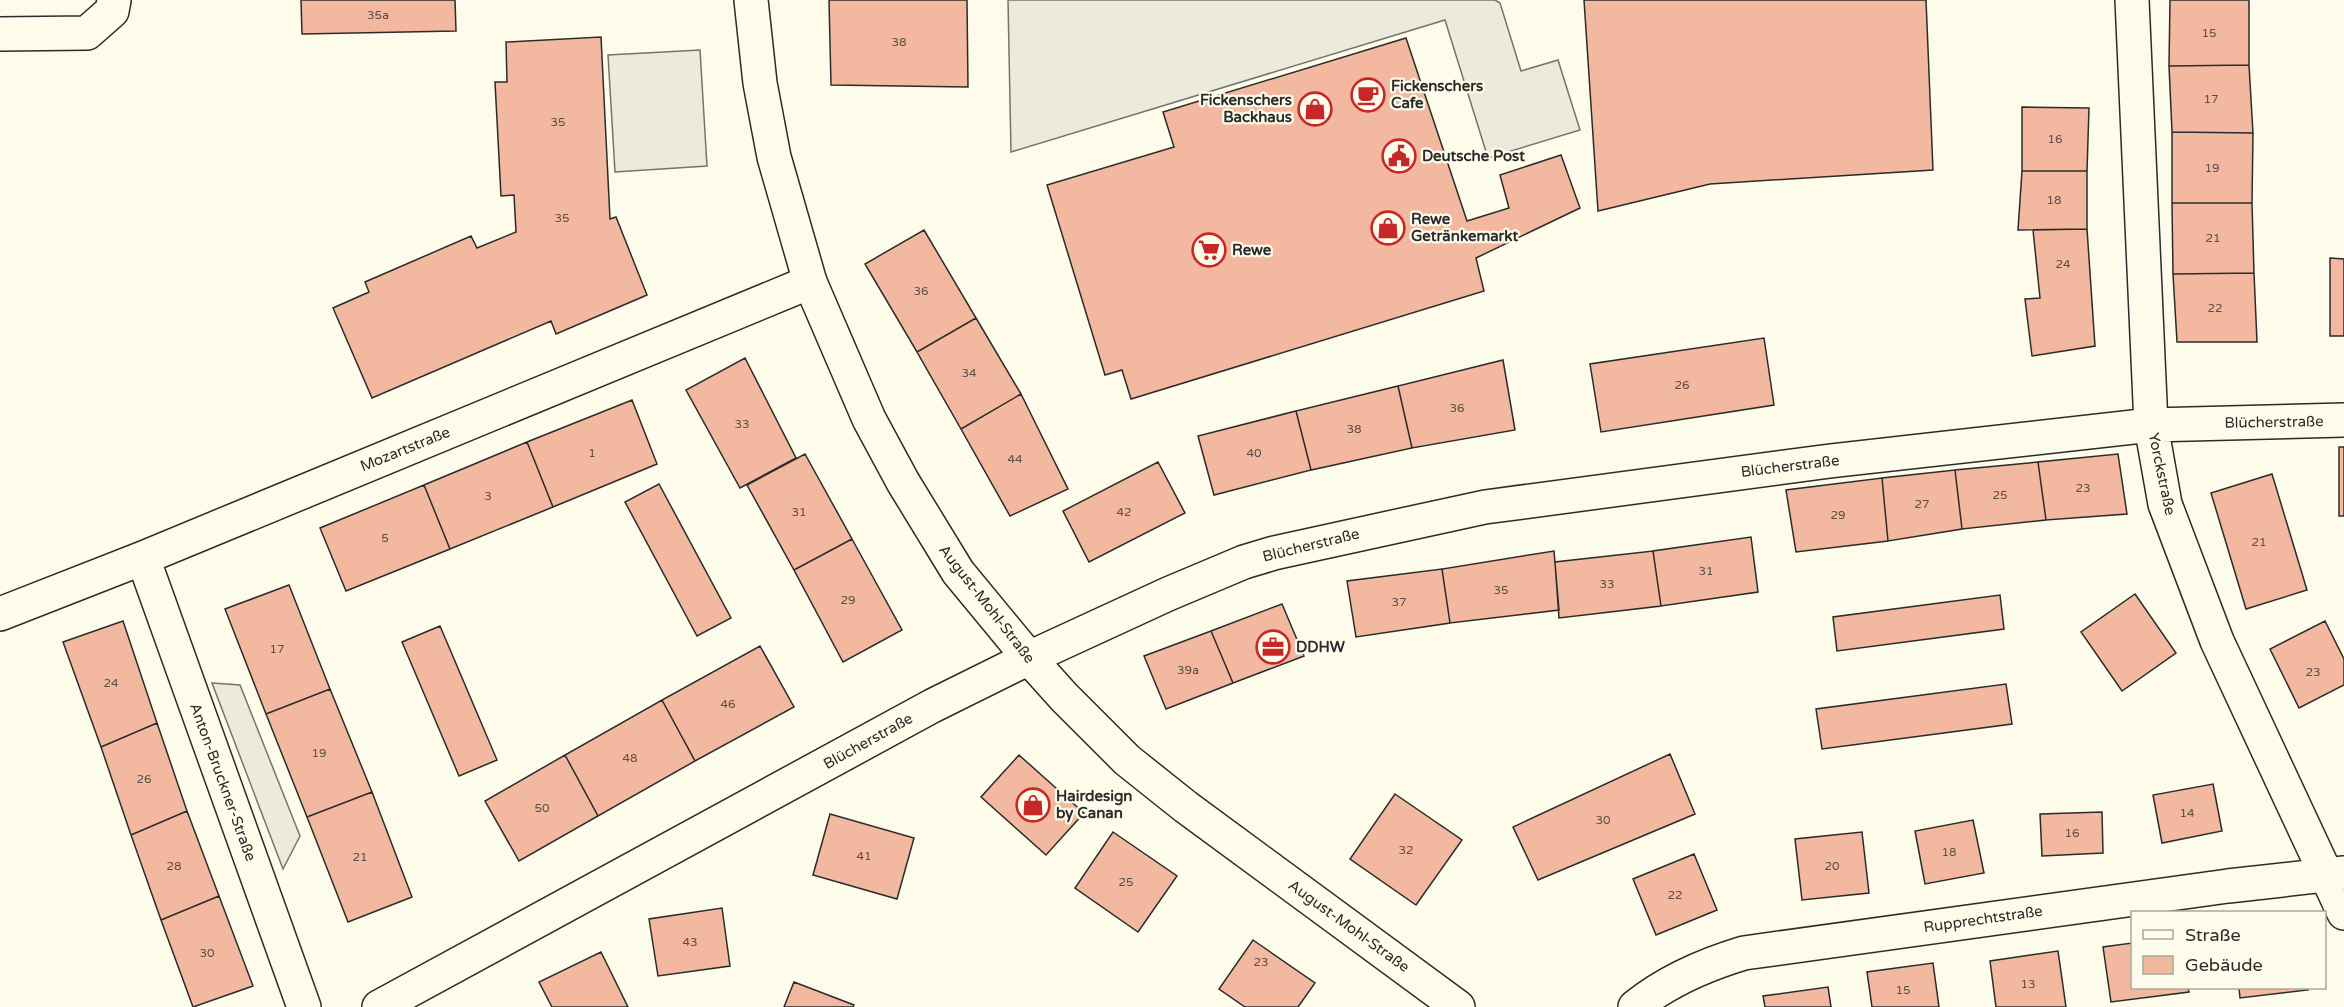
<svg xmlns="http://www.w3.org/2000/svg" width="2344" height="1007" font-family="'Varela Round',sans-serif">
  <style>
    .parking { fill: #eceadb; stroke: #74746e; stroke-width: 1.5 }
    .building { fill: #f2b8a0; stroke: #2b2b2b; stroke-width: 1.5 }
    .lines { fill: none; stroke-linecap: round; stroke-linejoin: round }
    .minor-casing { stroke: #2b2b2b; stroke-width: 36 }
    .major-casing { stroke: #2b2b2b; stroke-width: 36 }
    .minor { stroke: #fdfbea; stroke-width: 33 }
    .major { stroke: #fdfbea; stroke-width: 33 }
    .labels { text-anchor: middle; stroke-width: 4.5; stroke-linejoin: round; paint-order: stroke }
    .number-label { font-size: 12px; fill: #5d4e48 }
    .poi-label { font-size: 15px; font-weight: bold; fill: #2b2b2b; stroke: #fdfbea; text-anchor: start }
    .street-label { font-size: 15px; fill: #2b2b2b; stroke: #fdfbea }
  </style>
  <rect width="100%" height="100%" fill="#fdfbea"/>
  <path class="parking" d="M 1008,0 L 1495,0 L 1500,3 L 1521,71 L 1558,60 L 1580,130 L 1488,158 L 1445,20 L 1011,152 Z
    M 700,50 L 707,166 L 615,172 L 608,55 Z
    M 212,683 L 240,685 L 300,836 L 283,869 Z"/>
  <path class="building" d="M 301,0 L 455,0 L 456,31 L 302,34 Z
    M 829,0 L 967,0 L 968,87 L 831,85 Z
    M 1584,0 L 1926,0 L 1933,170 L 1710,184 L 1598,211 Z
    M 2170,0 L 2249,0 L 2249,65 L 2169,66 Z
    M 601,37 L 610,219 L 616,217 L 647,295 L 556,334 L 551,321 L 372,398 L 333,308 L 369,292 L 365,282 L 471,236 L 477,248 L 516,232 L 514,195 L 501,196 L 495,82 L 507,82 L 506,42 Z
    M 1406,38 L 1467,221 L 1509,208 L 1500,175 L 1561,155 L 1580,208 L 1476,258 L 1484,291 L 1131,399 L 1122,370 L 1105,375 L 1047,185 L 1174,147 L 1163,112 Z
    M 2249,65 L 2253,133 L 2172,132 L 2169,66 Z
    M 2022,107 L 2089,108 L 2087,171 L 2022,171 Z
    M 2172,132 L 2253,133 L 2252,203 L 2172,203 Z
    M 2022,171 L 2087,171 L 2087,229 L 2018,230 Z
    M 2172,203 L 2252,203 L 2254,273 L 2173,274 Z
    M 2087,229 L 2095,346 L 2032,356 L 2025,299 L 2040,298 L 2033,230 Z
    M 924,230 L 976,318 L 917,352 L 865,264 Z
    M 2330,258 L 2344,259 L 2344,336 L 2330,336 Z
    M 2254,273 L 2257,342 L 2177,342 L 2173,274 Z
    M 976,318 L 1021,394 L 961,429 L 917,352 Z
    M 1764,338 L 1774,405 L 1601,432 L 1590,364 Z
    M 745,358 L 796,458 L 740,488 L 686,390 Z
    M 1503,360 L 1515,430 L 1412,448 L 1398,386 Z
    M 1398,386 L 1412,448 L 1311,470 L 1296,411 Z
    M 1021,394 L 1068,489 L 1010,516 L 961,429 Z
    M 632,400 L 657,464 L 553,507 L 527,442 Z
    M 1296,411 L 1311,470 L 1214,495 L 1198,436 Z
    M 527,442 L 553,507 L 450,549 L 424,485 Z
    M 2339,447 L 2344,447 L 2344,516 L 2339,516 Z
    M 805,454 L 852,539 L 794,570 L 747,485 Z
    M 2118,454 L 2127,514 L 2046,520 L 2038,462 Z
    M 1158,462 L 1185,513 L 1089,562 L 1063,511 Z
    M 2038,462 L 2046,520 L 1962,529 L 1955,470 Z
    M 1955,470 L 1962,529 L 1888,541 L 1882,478 Z
    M 2272,474 L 2307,590 L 2246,609 L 2211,493 Z
    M 1882,478 L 1888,541 L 1796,552 L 1786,490 Z
    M 659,484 L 731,618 L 697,636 L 625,502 Z
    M 424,485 L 450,549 L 346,591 L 320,528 Z
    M 1751,537 L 1758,592 L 1661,606 L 1653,551 Z
    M 852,539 L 902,630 L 843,662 L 794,570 Z
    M 1554,551 L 1559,610 L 1450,623 L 1442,569 Z
    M 1653,551 L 1661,606 L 1559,618 L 1555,562 Z
    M 1442,569 L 1450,623 L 1356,637 L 1347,581 Z
    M 289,585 L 330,689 L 266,714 L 225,609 Z
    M 2135,594 L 2176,653 L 2122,691 L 2081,632 Z
    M 2000,595 L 2004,629 L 1837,651 L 1833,617 Z
    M 1282,604 L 1304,656 L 1233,683 L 1211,631 Z
    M 123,621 L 157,723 L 101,747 L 63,642 Z
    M 2325,621 L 2344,659 L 2344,685 L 2299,708 L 2270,649 Z
    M 440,626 L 497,760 L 459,776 L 402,642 Z
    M 1211,631 L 1233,683 L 1166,709 L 1144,656 Z
    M 760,646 L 794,707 L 695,761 L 662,700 Z
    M 2006,684 L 2012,724 L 1822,749 L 1816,709 Z
    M 330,689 L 372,792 L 307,817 L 266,714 Z
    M 662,700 L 695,761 L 598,816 L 565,755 Z
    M 157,723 L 187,811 L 131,835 L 101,747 Z
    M 1670,754 L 1695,814 L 1538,880 L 1513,827 Z
    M 565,755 L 598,816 L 519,861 L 485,801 Z
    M 1019,755 L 1084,813 L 1046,855 L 981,797 Z
    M 2213,784 L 2222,831 L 2162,843 L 2153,795 Z
    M 372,792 L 412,897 L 348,922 L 307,817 Z
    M 1395,794 L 1462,840 L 1416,905 L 1350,859 Z
    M 187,811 L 219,896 L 161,920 L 131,835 Z
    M 2102,812 L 2103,853 L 2042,856 L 2040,814 Z
    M 830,814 L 914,838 L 897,899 L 813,875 Z
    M 1973,820 L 1984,873 L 1925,884 L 1915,831 Z
    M 1113,832 L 1177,876 L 1138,932 L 1075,888 Z
    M 1862,832 L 1869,893 L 1802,900 L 1795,839 Z
    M 1694,854 L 1717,910 L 1656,935 L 1633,879 Z
    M 219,896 L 253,986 L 193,1007 L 161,920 Z
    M 722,908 L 730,966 L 658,976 L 649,919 Z
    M 1253,940 L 1315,983 L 1298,1007 L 1245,1007 L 1219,989 Z
    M 2132,943 L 2132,988 L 2188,988 L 2189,992 L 2111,1002 L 2103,947 Z
    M 2058,951 L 2066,1007 L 1996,1007 L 1990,961 Z
    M 601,952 L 628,1007 L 552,1007 L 539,982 Z
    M 1933,963 L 1939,1007 L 1872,1007 L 1867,972 Z
    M 794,982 L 854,1005 L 853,1007 L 784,1007 Z
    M 1828,987 L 1831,1007 L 1765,1007 L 1763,996 Z
    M 2239,988 L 2307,988 L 2308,990 L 2240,998 Z"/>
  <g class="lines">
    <defs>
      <path id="minor" d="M 2132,0 L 2151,425 L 2165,504 L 2217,641 L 2344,913
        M 0,34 L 87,33 L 112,11 L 114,0
        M 143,558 L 304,1007
        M 0,614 L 143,558 L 810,282
        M 379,1007 L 932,706 L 1029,658 L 1168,594 L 1244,562 L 1274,553 L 1485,507 L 1830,461 L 2151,425 L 2344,420
        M 1635,1007 C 1667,981 1704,965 1744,953 L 2228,886 L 2344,873"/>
      <path id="major" d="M 751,0 L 760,83 L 774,157 L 810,282 L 869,419 L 903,482 L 958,572 L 1029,658 L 1064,697 L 1127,760 L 1186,807 L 1458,1007"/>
    </defs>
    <use href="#minor" class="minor-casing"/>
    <use href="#major" class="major-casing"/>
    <use href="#minor" class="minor"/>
    <use href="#major" class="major"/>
  </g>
  <defs>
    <symbol id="cafe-ring" viewBox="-11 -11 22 22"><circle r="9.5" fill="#fdfbea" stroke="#c62828" stroke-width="1.5"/><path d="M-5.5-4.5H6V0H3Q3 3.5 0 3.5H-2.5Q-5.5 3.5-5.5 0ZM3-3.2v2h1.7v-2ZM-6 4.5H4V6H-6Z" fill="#c62828"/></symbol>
    <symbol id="shop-ring" viewBox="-11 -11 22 22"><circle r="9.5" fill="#fdfbea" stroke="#c62828" stroke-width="1.5"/><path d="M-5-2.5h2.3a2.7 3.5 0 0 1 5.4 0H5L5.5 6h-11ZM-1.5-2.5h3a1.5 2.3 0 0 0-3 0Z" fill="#c62828"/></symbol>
    <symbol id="civic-ring" viewBox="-11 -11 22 22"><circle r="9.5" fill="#fdfbea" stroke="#c62828" stroke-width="1.5"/><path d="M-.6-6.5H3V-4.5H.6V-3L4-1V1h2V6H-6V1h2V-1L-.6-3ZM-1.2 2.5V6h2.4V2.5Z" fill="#c62828"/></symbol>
    <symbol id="supermarket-ring" viewBox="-11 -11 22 22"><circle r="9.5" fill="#fdfbea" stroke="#c62828" stroke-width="1.5"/><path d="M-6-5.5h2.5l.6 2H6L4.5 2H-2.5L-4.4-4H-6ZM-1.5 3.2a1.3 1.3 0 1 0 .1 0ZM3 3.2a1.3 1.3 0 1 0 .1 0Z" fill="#c62828"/></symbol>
    <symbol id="office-ring" viewBox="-11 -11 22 22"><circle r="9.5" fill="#fdfbea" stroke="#c62828" stroke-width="1.5"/><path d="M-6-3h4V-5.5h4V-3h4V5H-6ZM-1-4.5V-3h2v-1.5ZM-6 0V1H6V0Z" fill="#c62828"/></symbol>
  </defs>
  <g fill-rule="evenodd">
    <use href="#cafe-ring" x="1349" y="76" width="38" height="38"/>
    <use href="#shop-ring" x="1296" y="90" width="38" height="38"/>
    <use href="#civic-ring" x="1380" y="137" width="38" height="38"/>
    <use href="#shop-ring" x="1369" y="209" width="38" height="38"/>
    <use href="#supermarket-ring" x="1190" y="231" width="38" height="38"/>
    <use href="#office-ring" x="1254" y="628" width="38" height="38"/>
    <use href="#shop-ring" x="1014" y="786" width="38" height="38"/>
  </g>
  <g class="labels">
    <g class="number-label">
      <text x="378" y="19">35a</text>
      <text x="2209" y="37">15</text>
      <text x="899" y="46">38</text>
      <text x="2211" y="103">17</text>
      <text x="558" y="126">35</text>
      <text x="2055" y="143">16</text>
      <text x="2212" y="172">19</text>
      <text x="2054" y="204">18</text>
      <text x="562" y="222">35</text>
      <text x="2213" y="242">21</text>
      <text x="2063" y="268">24</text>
      <text x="921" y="295">36</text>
      <text x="2215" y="312">22</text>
      <text x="969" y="377">34</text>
      <text x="1682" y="389">26</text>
      <text x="1457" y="412">36</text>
      <text x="742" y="428">33</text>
      <text x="1354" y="433">38</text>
      <text x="592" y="457">1</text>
      <text x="1254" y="457">40</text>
      <text x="1015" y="463">44</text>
      <text x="2083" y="492">23</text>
      <text x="2000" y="499">25</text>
      <text x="488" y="500">3</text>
      <text x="1922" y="508">27</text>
      <text x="799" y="516">31</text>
      <text x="1124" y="516">42</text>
      <text x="1838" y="519">29</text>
      <text x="385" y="542">5</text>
      <text x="2259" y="546">21</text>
      <text x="1706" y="575">31</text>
      <text x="1607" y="588">33</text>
      <text x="1501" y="594">35</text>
      <text x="848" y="604">29</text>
      <text x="1399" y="606">37</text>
      <text x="277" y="653">17</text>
      <text x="1188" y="674">39a</text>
      <text x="2313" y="676">23</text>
      <text x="111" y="687">24</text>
      <text x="728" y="708">46</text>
      <text x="319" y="757">19</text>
      <text x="630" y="762">48</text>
      <text x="144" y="783">26</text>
      <text x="542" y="812">50</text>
      <text x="2187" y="817">14</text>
      <text x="1603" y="824">30</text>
      <text x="2072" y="837">16</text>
      <text x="1406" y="854">32</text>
      <text x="1949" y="856">18</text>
      <text x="864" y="860">41</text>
      <text x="360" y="861">21</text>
      <text x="174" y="870">28</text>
      <text x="1832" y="870">20</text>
      <text x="1126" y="886">25</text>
      <text x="1675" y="899">22</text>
      <text x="690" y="946">43</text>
      <text x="207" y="957">30</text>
      <text x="1261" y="966">23</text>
      <text x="2028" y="988">13</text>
      <text x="1903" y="994">15</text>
    </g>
    <g class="poi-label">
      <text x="1391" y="91">Fickenschers<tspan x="1391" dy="17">Cafe</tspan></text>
      <text x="1292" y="105" text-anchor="end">Fickenschers<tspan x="1292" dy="17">Backhaus</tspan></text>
      <text x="1422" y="161">Deutsche Post</text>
      <text x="1411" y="224">Rewe<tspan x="1411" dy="17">Getränkemarkt</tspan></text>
      <text x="1232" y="255">Rewe</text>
      <text x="1296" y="652">DDHW</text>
      <text x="1056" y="801">Hairdesign<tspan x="1056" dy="17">by Canan</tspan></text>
    </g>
    <g class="street-label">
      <text transform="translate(2274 422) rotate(-1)" y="5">Blücherstraße</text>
      <text transform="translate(405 449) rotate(-22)" y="5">Mozartstraße</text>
      <text transform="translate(1790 466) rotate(-7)" y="5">Blücherstraße</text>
      <text transform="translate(2162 474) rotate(78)" y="5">Yorckstraße</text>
      <text transform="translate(1311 545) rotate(-14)" y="5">Blücherstraße</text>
      <text transform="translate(987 604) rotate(52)" y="5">August-Mohl-Straße</text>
      <text transform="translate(868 741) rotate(-29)" y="5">Blücherstraße</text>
      <text transform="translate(223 782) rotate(70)" y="5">Anton-Bruckner-Straße</text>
      <text transform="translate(1983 919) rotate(-8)" y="5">Rupprechtstraße</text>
      <text transform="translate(1349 926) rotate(36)" y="5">August-Mohl-Straße</text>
    </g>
  </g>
  <rect x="2131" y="911" width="195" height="78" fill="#fdfbea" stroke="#a9a89e" stroke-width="1.5"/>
  <rect x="2143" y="930" width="30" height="9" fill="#fdfbea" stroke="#a9a89e" stroke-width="1.5"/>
  <text x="2185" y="941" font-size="18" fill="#2b2b2b">Straße</text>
  <rect x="2143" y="956" width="30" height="18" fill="#f2b8a0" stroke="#a9a89e" stroke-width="1.5"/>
  <text x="2185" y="971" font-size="18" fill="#2b2b2b">Gebäude</text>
</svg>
